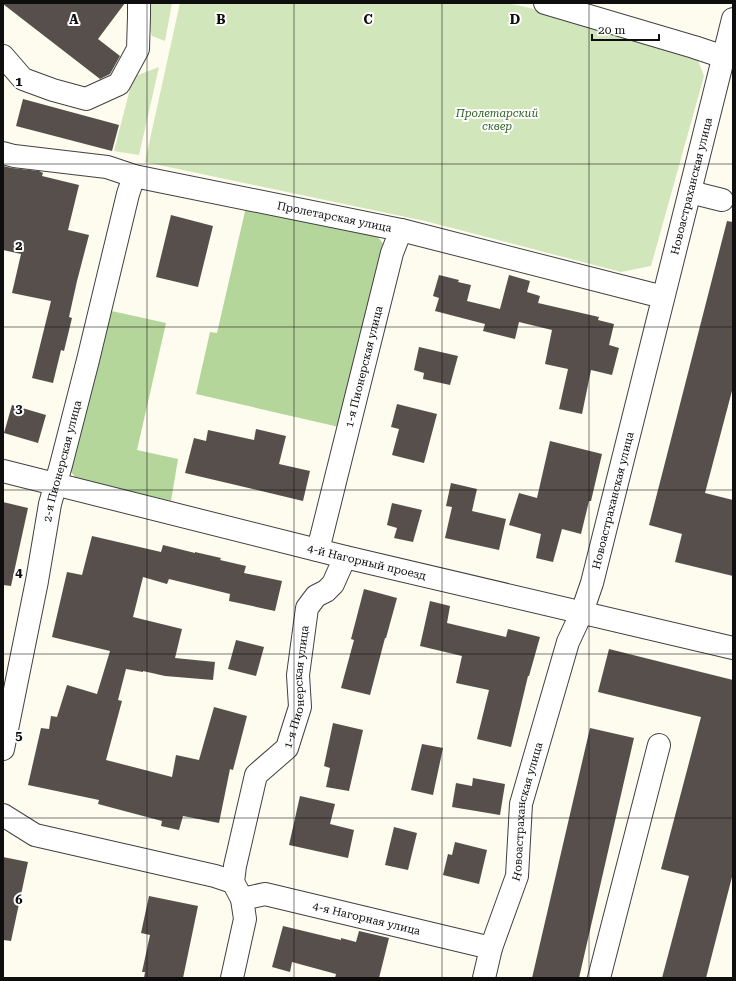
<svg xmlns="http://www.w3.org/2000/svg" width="736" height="981" font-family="'Roboto Serif',serif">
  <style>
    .green { fill: #d1e6bb }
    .forest { fill: #b5d69b }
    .building { fill: #564f4b }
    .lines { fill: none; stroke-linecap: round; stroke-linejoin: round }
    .minor-casing { stroke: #414141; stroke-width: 24 }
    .minor { stroke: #fff; stroke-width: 22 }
    .grid { fill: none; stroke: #0e0e0e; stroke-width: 1; stroke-opacity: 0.55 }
    .labels { text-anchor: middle; stroke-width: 4; stroke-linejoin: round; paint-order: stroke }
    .park-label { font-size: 11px; font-style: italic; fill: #2e6122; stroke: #fff }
    .street-label { font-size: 11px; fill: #0e0e0e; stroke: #fff }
    .grid-label { font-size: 13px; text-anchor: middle; font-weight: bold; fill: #0e0e0e; stroke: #fff; stroke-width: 4; stroke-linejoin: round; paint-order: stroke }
  </style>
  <rect width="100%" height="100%" fill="#fefbef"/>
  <path class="green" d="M 145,3 L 172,3 L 165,41 L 152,36 L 144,10 Z
    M 180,3 L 507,3 L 526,7 L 697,58 L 704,76 L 651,266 L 621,272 L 425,221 L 145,162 Z
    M 159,67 L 139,155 L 114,151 L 133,77 Z"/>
  <path class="forest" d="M 246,207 L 378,237 L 384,245 L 339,427 L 196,394 L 210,332 L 217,333 Z
    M 107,310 L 166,323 L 137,450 L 178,459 L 171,501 L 76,478 L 67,467 Z"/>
  <path class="building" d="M 3,3 L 125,3 L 98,39 L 120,56 L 110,74 L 100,79 L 3,4 Z
    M 23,99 L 119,125 L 112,151 L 16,126 Z
    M 3,166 L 12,168 L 39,171 L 43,173 L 42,176 L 79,185 L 68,230 L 89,235 L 77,281 L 69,317 L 72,318 L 64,351 L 61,350 L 53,383 L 32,378 L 51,301 L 12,293 L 21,254 L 3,250 Z
    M 171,215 L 213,226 L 198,287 L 156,277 Z
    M 727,221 L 733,222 L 733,387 L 705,493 L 733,500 L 733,576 L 675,562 L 682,534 L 649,525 Z
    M 439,275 L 459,280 L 458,282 L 471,285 L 467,301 L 500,309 L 509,275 L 530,281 L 527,292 L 540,296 L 538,303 L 599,317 L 598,320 L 614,324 L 609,345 L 619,348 L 612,375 L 591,370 L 582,414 L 559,409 L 568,369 L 545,364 L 552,330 L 519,322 L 515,339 L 483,331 L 485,324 L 435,311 L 439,298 L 433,296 Z
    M 419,347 L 458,356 L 450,385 L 423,379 L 424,373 L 414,370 Z
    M 397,404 L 437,414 L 424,463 L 392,455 L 399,429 L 391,427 Z
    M 12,405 L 46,415 L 38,443 L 4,433 Z
    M 256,429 L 286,436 L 279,464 L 310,471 L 303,501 L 185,473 L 194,438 L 206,441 L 208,430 L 254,440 Z
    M 550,441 L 602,454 L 591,501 L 589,501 L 581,534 L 562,529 L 553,562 L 536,558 L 541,534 L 509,525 L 519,493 L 537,498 Z
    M 451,483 L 477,489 L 472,511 L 506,519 L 499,550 L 445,538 L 452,507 L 446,506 Z
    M 3,502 L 28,508 L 11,586 L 3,585 Z
    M 392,503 L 422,510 L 413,542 L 394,538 L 397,528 L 387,525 Z
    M 92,536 L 161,552 L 163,545 L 195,553 L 195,552 L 221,558 L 220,560 L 246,566 L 244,573 L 282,581 L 275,611 L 229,601 L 230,594 L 169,579 L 167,584 L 143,577 L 133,617 L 182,629 L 175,658 L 215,662 L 213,680 L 165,676 L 143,671 L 143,672 L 126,669 L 118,700 L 122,701 L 106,760 L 172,777 L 176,755 L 199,760 L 214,707 L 247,716 L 233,770 L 230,769 L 219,823 L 183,816 L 179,830 L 161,826 L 162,821 L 98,804 L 99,800 L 28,785 L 41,728 L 49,729 L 51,716 L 57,717 L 67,685 L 97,694 L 110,651 L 52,637 L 67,572 L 82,575 Z
    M 364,589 L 397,598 L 386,638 L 385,638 L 370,695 L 341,688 L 354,640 L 351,639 Z
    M 430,601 L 450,606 L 447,623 L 506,637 L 508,629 L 540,637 L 529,676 L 528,676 L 511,747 L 477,739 L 489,690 L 456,683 L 462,656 L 420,646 Z
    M 236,640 L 264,647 L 256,676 L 228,669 Z
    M 609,649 L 733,680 L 733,873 L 706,978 L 662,978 L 689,876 L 661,869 L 701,717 L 598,692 Z
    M 333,723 L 363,730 L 349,791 L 326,787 L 330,768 L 324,766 Z
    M 590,728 L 634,738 L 579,978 L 532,978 Z
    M 422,744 L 443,748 L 433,795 L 411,790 Z
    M 473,778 L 505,784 L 500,815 L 452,807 L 456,783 L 472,786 Z
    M 300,796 L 335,804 L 330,824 L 354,830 L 348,858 L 289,845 Z
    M 394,827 L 417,833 L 408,870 L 385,865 Z
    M 455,842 L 487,850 L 479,884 L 443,875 L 448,854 L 452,855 Z
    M 3,857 L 28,862 L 11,941 L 3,940 Z
    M 149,896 L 198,906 L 183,978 L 144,978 L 145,972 L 142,972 L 150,935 L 141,933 Z
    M 283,926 L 341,940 L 341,938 L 356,942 L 359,931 L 389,938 L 379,978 L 335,978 L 336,974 L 292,962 L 290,972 L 272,967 Z"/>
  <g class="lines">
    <defs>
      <g id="minor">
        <path d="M 545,3 L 694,47 L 724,57"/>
        <path d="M 3,56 L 23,79 L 53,90 L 86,99 L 119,84 L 138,49 L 139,16 L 139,3"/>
        <path id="s1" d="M 3,153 L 14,156 L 107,167 L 134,176 L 401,230 L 663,297"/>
        <path d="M 690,192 L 722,200"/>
        <path id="s2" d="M 3,471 L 345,557 L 733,648"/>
        <path id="s3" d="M 318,550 L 392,253 L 401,230"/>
        <path id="s4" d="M 3,749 L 37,581 L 50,504 L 61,465 L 88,360 L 128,194 L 134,176"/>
        <path d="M 3,815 L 35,835 L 215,876 L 233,882"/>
        <path id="s5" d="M 242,899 L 265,894 L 491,948"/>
        <path id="s6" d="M 232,978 L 245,919 L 242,899 L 233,882 L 235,866 L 256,775 L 287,748 L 300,707 L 298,675 L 307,608 L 316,596 L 326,591 L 333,584 L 345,557"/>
        <path id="s7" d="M 484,978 L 491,948 L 517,876 L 521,804 L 568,642 L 582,612 L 592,583 L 733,19"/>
        <path d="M 599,978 L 659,745"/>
      </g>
    </defs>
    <use href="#minor" class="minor-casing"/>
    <use href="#minor" class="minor"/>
  </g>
  <path class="grid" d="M 147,3 L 147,978M 294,3 L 294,978M 442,3 L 442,978M 589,3 L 589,978M 3,164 L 733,164M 3,327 L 733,327M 3,490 L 733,490M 3,654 L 733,654M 3,818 L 733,818"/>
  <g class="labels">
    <g class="park-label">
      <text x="497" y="117">Пролетарский<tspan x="497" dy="13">сквер</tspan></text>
    </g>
    <g class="street-label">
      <text dy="4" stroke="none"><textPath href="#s7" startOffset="821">Новоастраханская улица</textPath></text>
      <text dy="4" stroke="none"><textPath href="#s1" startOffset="338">Пролетарская улица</textPath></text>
      <text dy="4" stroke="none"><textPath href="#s3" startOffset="189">1-я Пионерская улица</textPath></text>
      <text dy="4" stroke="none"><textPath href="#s4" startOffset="294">2-я Пионерская улица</textPath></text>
      <text dy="4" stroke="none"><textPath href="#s7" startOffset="497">Новоастраханская улица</textPath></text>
      <text dy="4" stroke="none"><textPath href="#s2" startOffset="375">4-й Нагорный проезд</textPath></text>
      <text dy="4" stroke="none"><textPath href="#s6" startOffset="313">1-я Пионерская улица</textPath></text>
      <text dy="4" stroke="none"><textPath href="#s7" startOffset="173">Новоастраханская улица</textPath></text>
      <text dy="4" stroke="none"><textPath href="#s5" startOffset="128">4-я Нагорная улица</textPath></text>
    </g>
  </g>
  <g class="grid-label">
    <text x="74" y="24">A</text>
    <text x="221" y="24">B</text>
    <text x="368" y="24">C</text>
    <text x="515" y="24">D</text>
    <text x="19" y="86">1</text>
    <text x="19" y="250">2</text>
    <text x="19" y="413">3</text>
    <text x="19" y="577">4</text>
    <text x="19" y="740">5</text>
    <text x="19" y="904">6</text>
  </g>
  <rect width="736" height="981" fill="none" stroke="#0e0e0e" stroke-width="8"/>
  <path d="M592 34v6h67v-6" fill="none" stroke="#0e0e0e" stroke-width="2"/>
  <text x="598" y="34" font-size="12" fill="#0e0e0e" stroke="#ffffff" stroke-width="3" paint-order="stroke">20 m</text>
</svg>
